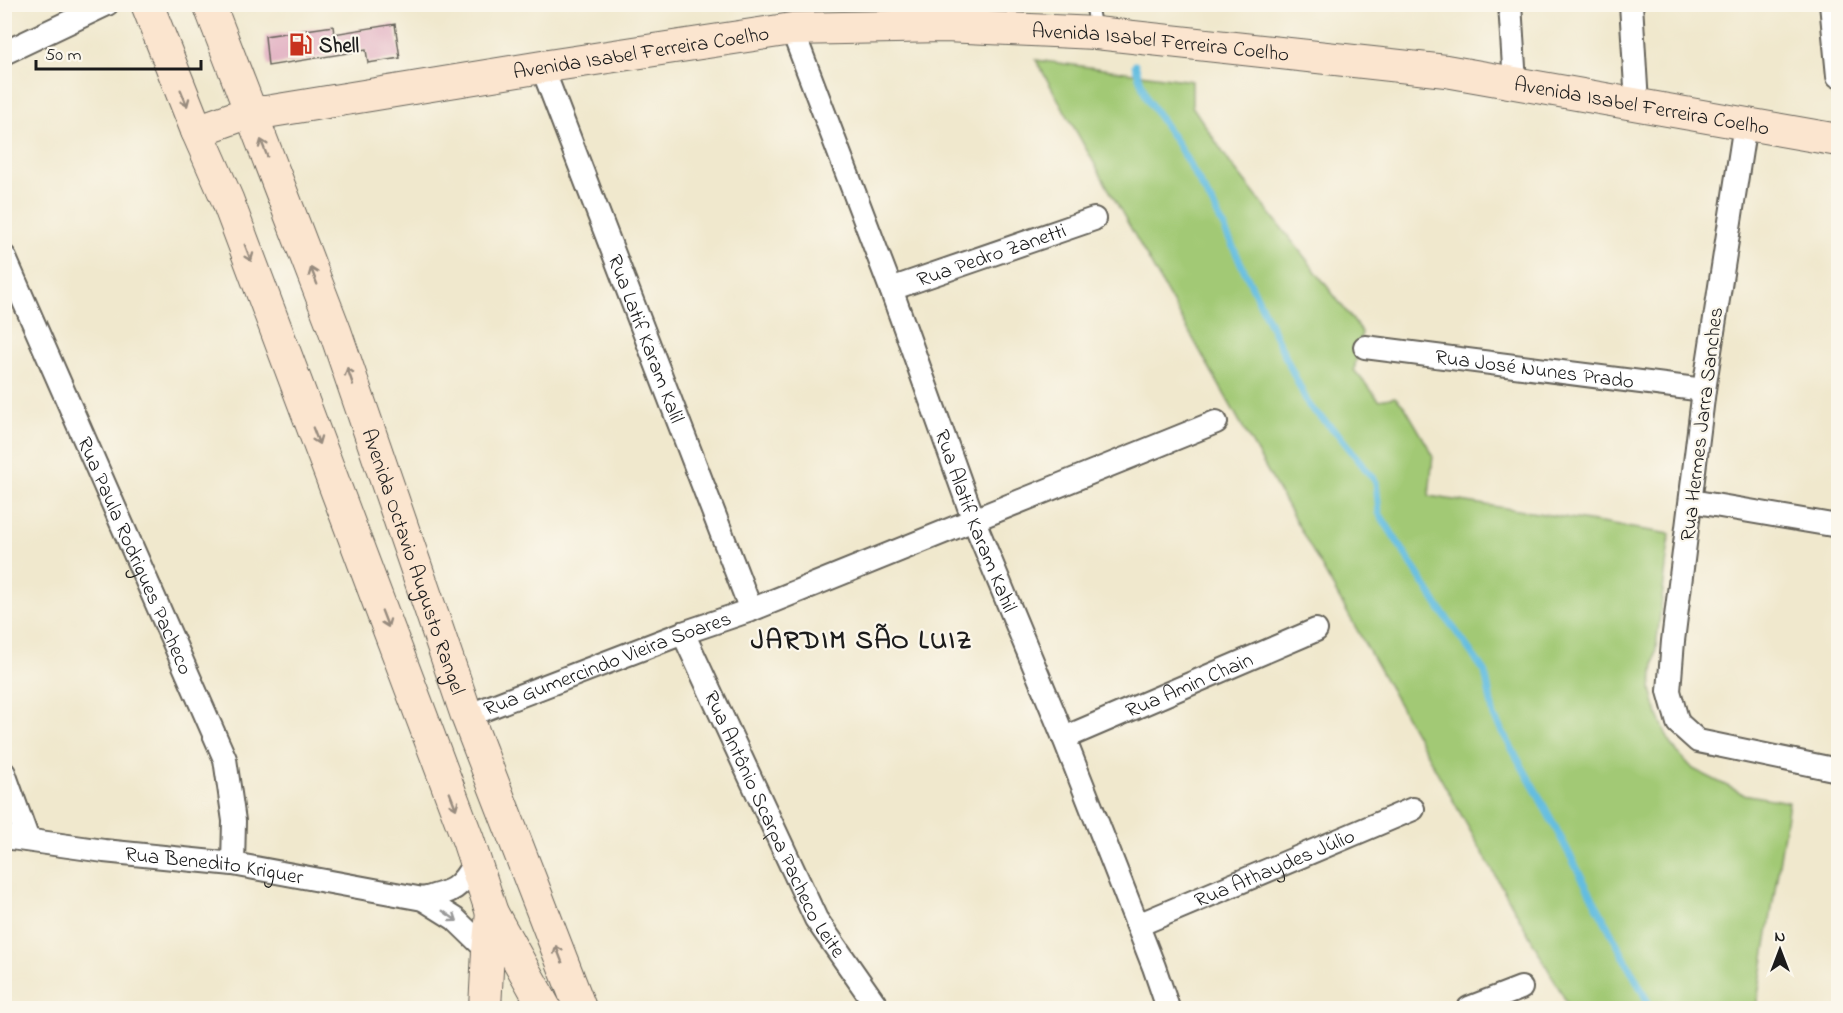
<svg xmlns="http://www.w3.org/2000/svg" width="1843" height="1013" font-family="'Indie Flower',sans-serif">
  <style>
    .park { fill: #a2c974; stroke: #5f7248; stroke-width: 1.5 }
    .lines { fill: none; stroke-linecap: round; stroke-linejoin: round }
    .stream { stroke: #63bde0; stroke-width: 7 }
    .building { fill: #dda1b9 }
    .lane-casing { stroke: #66635a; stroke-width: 14 }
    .street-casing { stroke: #66635a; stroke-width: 26 }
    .secondary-casing { stroke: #66635a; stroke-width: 34 }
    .lane { stroke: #fff; stroke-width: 10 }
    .street { stroke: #fff; stroke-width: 22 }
    .secondary { stroke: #fbe5cf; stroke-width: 32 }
    .oneway { stroke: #978b7e }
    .oneway2 { stroke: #999 }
    .labels { text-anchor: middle; stroke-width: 4.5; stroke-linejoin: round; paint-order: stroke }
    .street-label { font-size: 21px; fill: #1c1c1c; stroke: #fbf7ec }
    .poi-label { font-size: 21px; font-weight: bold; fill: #1c1c1c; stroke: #fbf7ec; text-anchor: start }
    .district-label { font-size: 27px; font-weight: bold; letter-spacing: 1.5px; fill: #1c1c1c; stroke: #fbf7ec }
  </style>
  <rect width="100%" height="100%" fill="#fbf7ec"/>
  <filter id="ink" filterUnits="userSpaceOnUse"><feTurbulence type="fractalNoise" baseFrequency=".0167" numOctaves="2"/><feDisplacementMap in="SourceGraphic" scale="12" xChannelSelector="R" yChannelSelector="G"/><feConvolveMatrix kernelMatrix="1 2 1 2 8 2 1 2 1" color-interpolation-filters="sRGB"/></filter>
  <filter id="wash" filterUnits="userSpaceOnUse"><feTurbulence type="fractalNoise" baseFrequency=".008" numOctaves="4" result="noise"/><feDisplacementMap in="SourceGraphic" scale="24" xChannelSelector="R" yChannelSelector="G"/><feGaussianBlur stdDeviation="1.35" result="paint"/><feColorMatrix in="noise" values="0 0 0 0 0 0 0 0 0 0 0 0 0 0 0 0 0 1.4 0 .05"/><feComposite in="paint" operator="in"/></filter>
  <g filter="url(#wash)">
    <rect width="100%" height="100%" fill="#f0e8cd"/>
    <path class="park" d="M 1036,60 L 1192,81 L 1192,106 L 1230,163 L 1307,260 L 1362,332 L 1354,370 L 1379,400 L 1395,397 L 1405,407 L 1433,455 L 1429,496 L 1670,534 L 1651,689 L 1658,715 L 1671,745 L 1693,769 L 1743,794 L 1789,802 L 1756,1008 L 1570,1008 Z"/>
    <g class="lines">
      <path class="stream" d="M 1135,65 L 1147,99 L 1177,143 L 1215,209 L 1309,406 L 1338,434 L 1376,482 L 1379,513 L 1438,606 L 1485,672 L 1494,717 L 1537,793 L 1651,1008"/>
    </g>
    <g id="blocks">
      <path class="building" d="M 395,24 L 400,58 L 368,63 L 366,50 L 268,66 L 265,36 L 333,26 L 334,34 Z"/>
    </g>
  </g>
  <g filter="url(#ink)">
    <use href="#blocks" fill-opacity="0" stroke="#66635a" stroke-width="1.5"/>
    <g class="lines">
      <defs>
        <path id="lane" d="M 1091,4 L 1096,30"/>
        <g id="street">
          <path d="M 1510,4 L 1515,83"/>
          <path d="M 1631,4 L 1637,104"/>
          <path d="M 1831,4 L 1838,76"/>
          <path id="s1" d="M 792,29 L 891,289 L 974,521 L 1064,738 L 1154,967 L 1168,1008"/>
          <path d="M 4,53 L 107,4"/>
          <path id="s2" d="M 542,67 L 751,610"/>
          <path d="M 1745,124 L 1704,390 L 1673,641 L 1669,691 L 1678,723 L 1698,741 L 1838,770"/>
          <path id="s3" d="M 4,256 L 225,759 L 234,821 L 233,864"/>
          <path id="s4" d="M 891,289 L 1094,219"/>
          <path id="s5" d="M 1365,347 L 1704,390"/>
          <path d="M 1691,501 L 1838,526"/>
          <path id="s6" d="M 683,633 L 816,919 L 878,1008"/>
          <path id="s7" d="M 467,716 L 683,633 L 751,610 L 1216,422"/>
          <path id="s8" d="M 1064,738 L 1316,630"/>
          <path d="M 4,773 L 28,840"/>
          <path id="s9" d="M 4,837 L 104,851 L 233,864 L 423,899"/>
          <path d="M 475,862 C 459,890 453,891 423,899 L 455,919 L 488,951"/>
          <path id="s10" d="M 1138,925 L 1413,809"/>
          <path d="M 1469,1008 L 1521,988"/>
        </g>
        <g id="secondary">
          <path d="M 147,4 L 197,131 L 227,199 L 468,840 L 492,913 L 545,1008"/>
          <path id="s11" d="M 209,4 L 335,331 L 467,716 L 580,1008"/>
          <path id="s12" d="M 197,131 L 250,112 L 266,112 L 542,67 L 792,29 L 945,26 L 1096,33 L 1446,71 L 1838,140"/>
          <path d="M 485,1008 L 488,951 L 492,913"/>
        </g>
      </defs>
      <use href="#lane" class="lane-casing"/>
      <use href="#street" class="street-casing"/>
      <use href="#secondary" class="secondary-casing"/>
      <use href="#lane" class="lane"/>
      <use href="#street" class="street"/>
      <use href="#secondary" class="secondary"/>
    </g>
    <defs><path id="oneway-shaft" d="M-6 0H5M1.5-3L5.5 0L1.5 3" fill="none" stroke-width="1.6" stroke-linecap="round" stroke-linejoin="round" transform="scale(1.5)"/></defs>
    <g class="oneway">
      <use href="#oneway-shaft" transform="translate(184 98) rotate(68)"/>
      <use href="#oneway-shaft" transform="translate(264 148) rotate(-111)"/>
      <use href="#oneway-shaft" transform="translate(248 253) rotate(69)"/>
      <use href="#oneway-shaft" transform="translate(314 276) rotate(-111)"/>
      <use href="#oneway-shaft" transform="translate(350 376) rotate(-109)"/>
      <use href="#oneway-shaft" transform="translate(316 436) rotate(69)"/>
      <use href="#oneway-shaft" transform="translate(385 619) rotate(69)"/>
      <use href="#oneway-shaft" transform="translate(453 801) rotate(69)"/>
      <use href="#oneway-shaft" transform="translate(559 954) rotate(-111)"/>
    </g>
    <use class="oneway2" href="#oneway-shaft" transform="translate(450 916) rotate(35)"/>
  </g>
  <defs>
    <symbol id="fuel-bare" viewBox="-9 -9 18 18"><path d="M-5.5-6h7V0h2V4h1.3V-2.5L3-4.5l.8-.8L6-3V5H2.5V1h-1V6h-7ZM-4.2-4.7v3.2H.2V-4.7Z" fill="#c8321e" stroke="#fbf7ec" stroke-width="2.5" paint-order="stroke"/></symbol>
  </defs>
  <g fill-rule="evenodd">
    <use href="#fuel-bare" x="284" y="28" width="33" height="33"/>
  </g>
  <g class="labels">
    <g class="street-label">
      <text dy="7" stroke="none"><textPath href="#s12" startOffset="974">Avenida Isabel Ferreira Coelho</textPath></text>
      <text dy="7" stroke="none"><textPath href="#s12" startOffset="452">Avenida Isabel Ferreira Coelho</textPath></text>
      <text dy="7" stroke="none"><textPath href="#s12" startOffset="1460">Avenida Isabel Ferreira Coelho</textPath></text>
      <text dy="7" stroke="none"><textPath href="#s4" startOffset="106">Rua Pedro Zanetti</textPath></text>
      <text dy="7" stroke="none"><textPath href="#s2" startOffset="291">Rua Latif Karam Kalil</textPath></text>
      <text dy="7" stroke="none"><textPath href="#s5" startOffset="171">Rua José Nunes Prado</textPath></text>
      <text transform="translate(1701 424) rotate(-83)" y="7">Rua Hermes Jarra Sanches</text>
      <text dy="7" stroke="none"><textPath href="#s1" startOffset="525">Rua Alatif Karam Kahil</textPath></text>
      <text dy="7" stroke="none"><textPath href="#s3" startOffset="327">Rua Paula Rodrigues Pacheco</textPath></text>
      <text dy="7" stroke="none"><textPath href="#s11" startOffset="594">Avenida Octavio Augusto Rangel</textPath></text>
      <text dy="7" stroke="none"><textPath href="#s7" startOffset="150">Rua Gumercindo Vieira Soares</textPath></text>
      <text dy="7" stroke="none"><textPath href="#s8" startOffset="136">Rua Amin Chain</textPath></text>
      <text dy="7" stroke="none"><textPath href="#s6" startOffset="212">Rua Antônio Scarpa Pacheco Leite</textPath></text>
      <text dy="7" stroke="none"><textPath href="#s9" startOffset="212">Rua Benedito Kriguer</textPath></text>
      <text dy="7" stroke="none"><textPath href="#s10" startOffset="148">Rua Athaydes Júlio</textPath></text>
    </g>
    <g class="poi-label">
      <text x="319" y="52">Shell</text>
    </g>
    <g class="district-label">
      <text x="862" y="648">JARDIM SÃO LUIZ</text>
    </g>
  </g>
  <rect width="1843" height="1013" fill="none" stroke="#fbf7ec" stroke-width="24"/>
  <g transform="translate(1780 950)" stroke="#fbf7ec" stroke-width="4.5" paint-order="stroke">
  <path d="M0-4.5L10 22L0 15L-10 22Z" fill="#1c1c1c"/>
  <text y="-9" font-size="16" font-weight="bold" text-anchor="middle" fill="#1c1c1c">N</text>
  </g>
  <path d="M36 60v9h165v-9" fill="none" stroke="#1c1c1c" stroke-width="3"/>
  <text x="45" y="60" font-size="18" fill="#1c1c1c" stroke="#fbf7ec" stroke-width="4.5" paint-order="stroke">50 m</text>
</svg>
